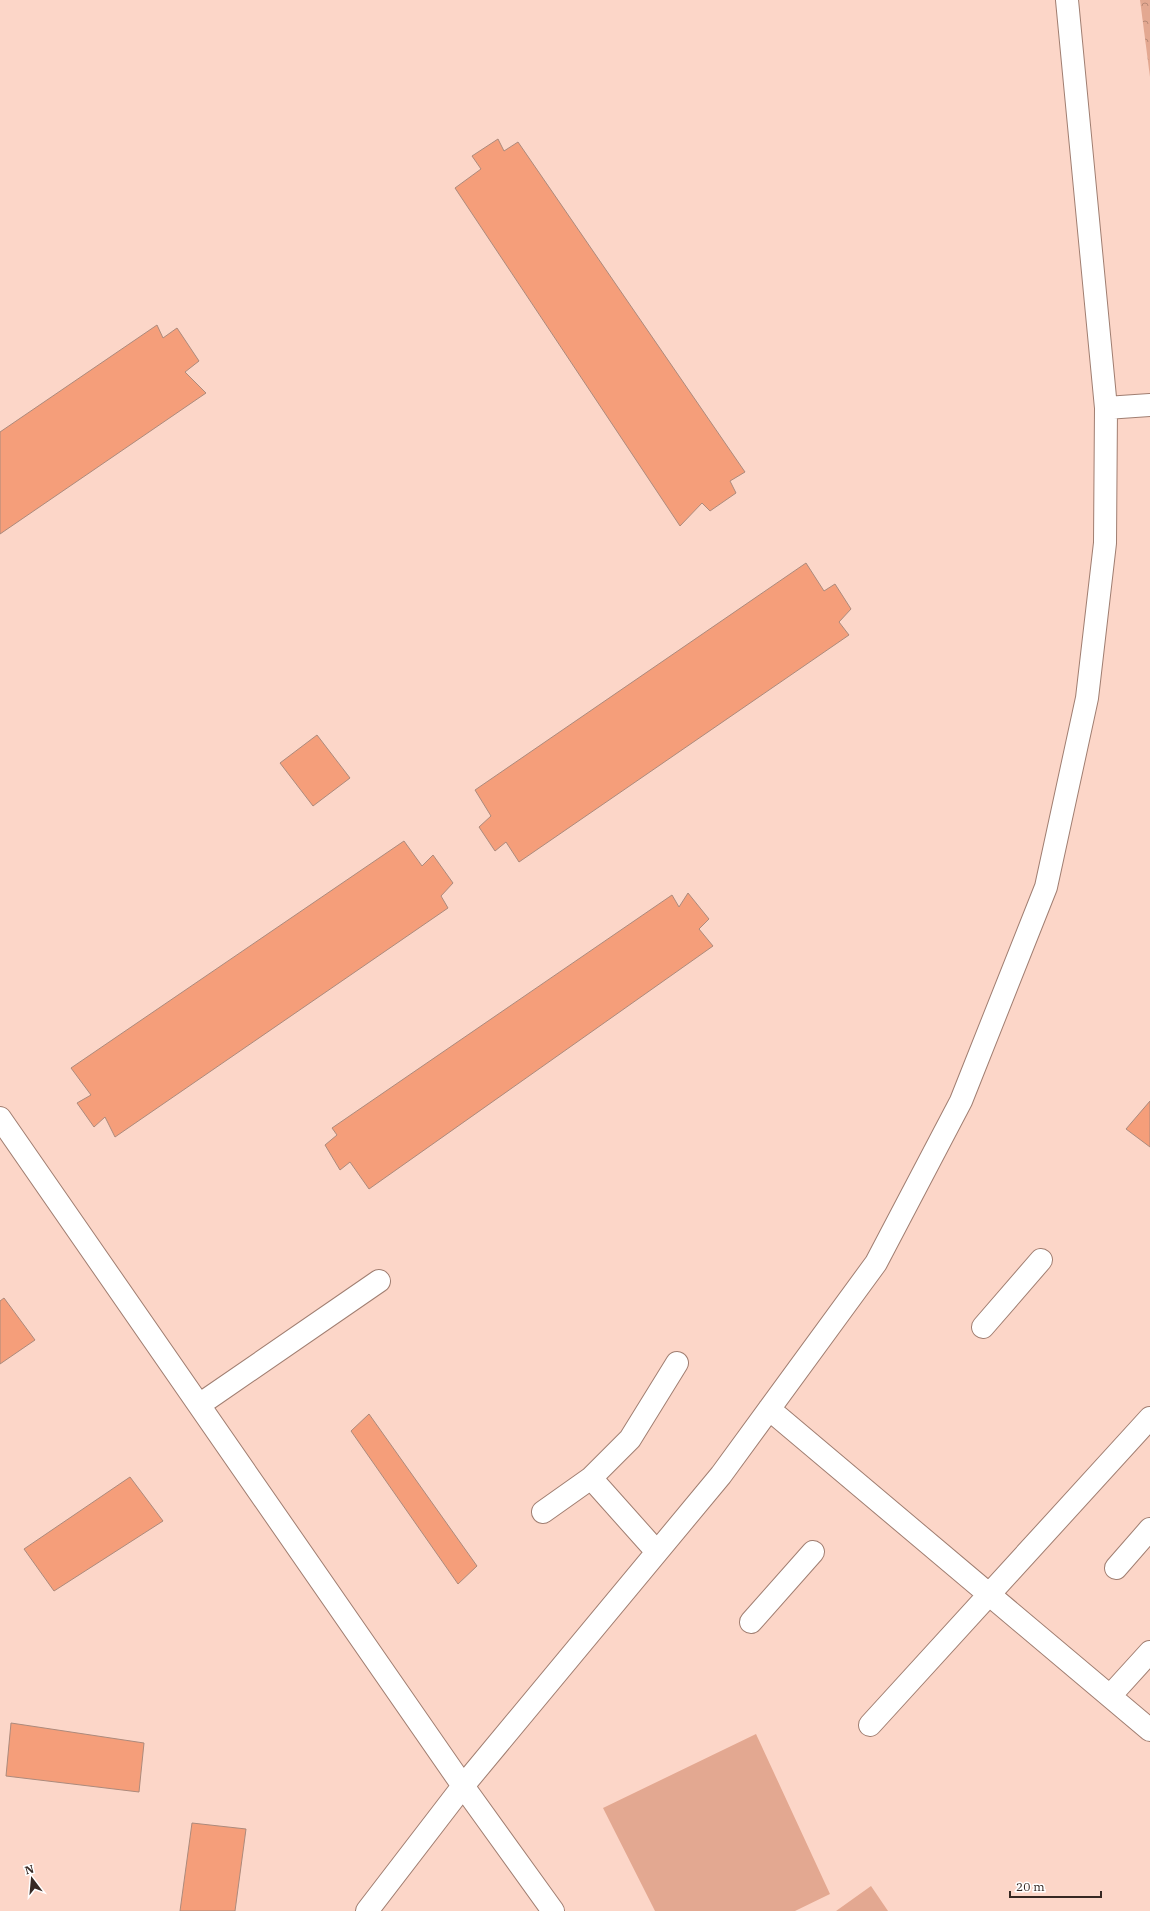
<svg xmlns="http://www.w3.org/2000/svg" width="1150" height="1911" font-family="'IBM Plex Serif',serif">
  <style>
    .forest { fill: url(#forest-crowns) }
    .park { fill: #e3a891 }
    .building { fill: #f59e7a; stroke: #ac8a7c }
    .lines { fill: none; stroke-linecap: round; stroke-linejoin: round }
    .minor-casing { stroke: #a07e71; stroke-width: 24 }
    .minor { stroke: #fff; stroke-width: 22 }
  </style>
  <defs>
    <pattern id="forest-crowns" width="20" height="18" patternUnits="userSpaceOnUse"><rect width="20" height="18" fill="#e3a891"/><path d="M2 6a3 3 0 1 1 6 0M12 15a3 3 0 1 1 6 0" fill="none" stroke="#b98976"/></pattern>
  </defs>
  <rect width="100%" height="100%" fill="#fcd6c8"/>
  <path class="forest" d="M 1140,0 L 1150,0 L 1150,77 Z"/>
  <path class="park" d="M 756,1734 L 830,1894 L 795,1911 L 655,1911 L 603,1808 Z
    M 871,1886 L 888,1911 L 836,1911 Z"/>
  <path class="building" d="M 498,139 L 504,151 L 518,142 L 745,472 L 730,481 L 736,493 L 710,511 L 702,503 L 680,526 L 455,188 L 481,169 L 472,156 Z
    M 157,325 L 163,338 L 177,328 L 199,361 L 185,372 L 206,393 L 0,534 L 0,432 Z
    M 806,563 L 824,591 L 835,584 L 851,609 L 839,622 L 849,635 L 519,862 L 506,842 L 495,851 L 479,827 L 491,816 L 475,790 Z
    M 317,735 L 350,778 L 313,806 L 280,763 Z
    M 404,841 L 422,866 L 433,855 L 453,883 L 441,896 L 448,908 L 115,1137 L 105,1117 L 94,1127 L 77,1103 L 91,1095 L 71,1068 Z
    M 688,893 L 709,919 L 699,929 L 713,946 L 369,1189 L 350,1162 L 340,1170 L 325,1145 L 337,1135 L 332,1128 L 672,895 L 679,907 Z
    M 1150,1101 L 1150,1147 L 1126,1129 Z
    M 4,1298 L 35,1340 L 0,1364 L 0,1301 Z
    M 369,1414 L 477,1566 L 458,1584 L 351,1431 Z
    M 130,1477 L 163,1521 L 54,1591 L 24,1549 Z
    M 11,1723 L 144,1743 L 139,1792 L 6,1776 Z
    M 192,1823 L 246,1829 L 235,1911 L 180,1911 Z"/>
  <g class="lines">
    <defs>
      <path id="minor" d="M 1106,408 L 1150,405
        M 0,1118 L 463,1786 L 553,1911
        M 983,1327 L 1041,1260
        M 199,1405 L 379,1281
        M 769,1409 L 1150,1730
        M 591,1478 L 657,1552
        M 543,1512 L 591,1478 L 630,1439 L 677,1363
        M 1116,1568 L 1150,1529
        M 751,1622 L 813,1552
        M 1110,1696 L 1150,1652
        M 870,1725 L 1150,1418
        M 367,1911 L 463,1786 L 721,1475 L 876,1263 L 961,1101 L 1046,887 L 1087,698 L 1105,543 L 1106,408 L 1067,0"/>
    </defs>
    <use href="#minor" class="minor-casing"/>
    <use href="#minor" class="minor"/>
  </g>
  <g transform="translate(32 1879) rotate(344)" stroke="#ffffff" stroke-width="3" paint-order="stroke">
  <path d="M0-3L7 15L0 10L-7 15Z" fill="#362823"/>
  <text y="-6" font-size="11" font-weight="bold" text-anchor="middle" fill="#362823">N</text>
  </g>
  <path d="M1010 1891v6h91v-6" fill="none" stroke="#362823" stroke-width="2"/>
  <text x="1016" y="1891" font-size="12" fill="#362823" stroke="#ffffff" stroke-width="3" paint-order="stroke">20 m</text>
</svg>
